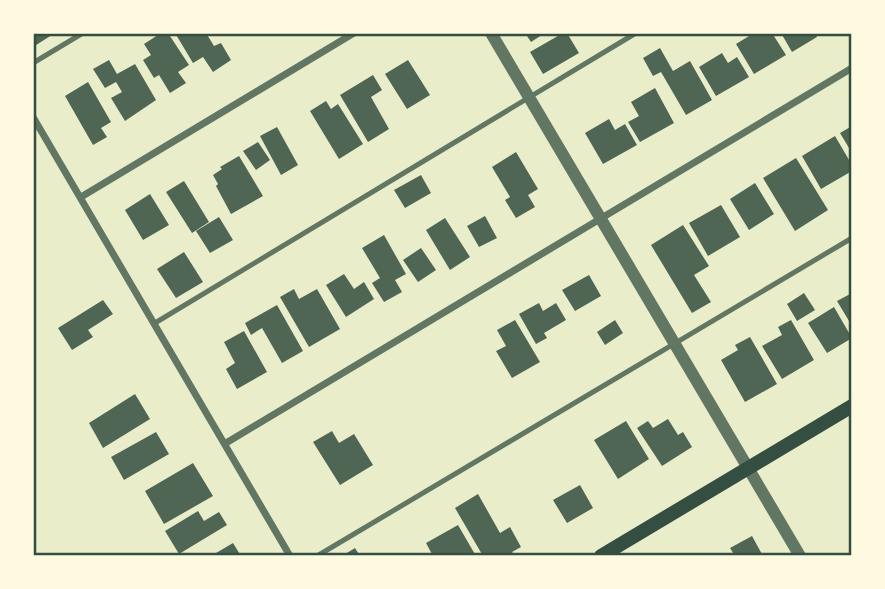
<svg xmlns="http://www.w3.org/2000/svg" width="885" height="589" font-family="Commissioner,sans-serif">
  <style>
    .building { fill: #4f6655 }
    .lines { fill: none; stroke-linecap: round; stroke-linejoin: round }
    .service { stroke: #617663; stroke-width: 5 }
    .minor { stroke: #617663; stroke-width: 7 }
    .tertiary { stroke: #617663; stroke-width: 12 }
    .secondary { stroke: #344e41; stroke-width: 14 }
    .neatline { fill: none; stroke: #344e41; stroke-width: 2.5 }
  </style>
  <rect width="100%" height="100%" fill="#e9edc9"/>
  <path class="building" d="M 33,33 L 55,33 L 33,47 Z
    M 161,33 L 168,33 L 189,65 L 178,72 L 186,83 L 170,93 L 159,75 L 154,78 L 143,60 L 151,55 L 144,44 Z
    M 175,33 L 206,33 L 214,46 L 221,43 L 231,60 L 213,72 L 203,57 L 193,63 Z
    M 525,33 L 545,33 L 531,42 Z
    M 563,33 L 567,33 L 579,53 L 543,74 L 530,52 Z
    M 754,33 L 772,33 L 786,55 L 754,74 L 736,44 Z
    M 781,33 L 815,33 L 817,37 L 792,52 Z
    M 660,48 L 673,71 L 690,61 L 712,100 L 686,115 L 661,72 L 653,76 L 643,58 Z
    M 722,53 L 728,63 L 737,57 L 749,77 L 716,96 L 699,67 Z
    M 109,60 L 117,74 L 135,64 L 156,100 L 125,121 L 111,98 L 122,92 L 116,82 L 105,88 L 93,69 Z
    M 408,60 L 430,95 L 407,109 L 385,74 Z
    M 373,75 L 382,90 L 371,97 L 389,129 L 368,142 L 340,95 Z
    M 88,82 L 111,122 L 101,128 L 107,137 L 93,145 L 65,96 Z
    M 655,88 L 674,123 L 640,142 L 628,122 L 639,116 L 631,102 Z
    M 326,101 L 331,109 L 338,104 L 363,144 L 339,159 L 310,111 Z
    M 609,119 L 615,130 L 625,124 L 637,145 L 603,164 L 585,133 Z
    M 852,126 L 852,153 L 840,133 Z
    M 277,127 L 298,165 L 281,175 L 260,136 Z
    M 835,136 L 852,165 L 852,171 L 821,189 L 802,156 Z
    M 258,142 L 270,160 L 256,170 L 243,151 Z
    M 516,152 L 538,189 L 528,195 L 535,207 L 516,218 L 505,200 L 510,197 L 492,167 Z
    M 239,156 L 263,196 L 231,214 L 216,186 L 218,184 L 213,175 L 222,169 L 220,167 Z
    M 796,158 L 828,210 L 795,231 L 763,178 Z
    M 421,175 L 431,193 L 405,208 L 394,190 Z
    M 184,181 L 209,222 L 192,233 L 166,192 Z
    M 755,183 L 774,214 L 749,230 L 730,199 Z
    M 150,194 L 169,225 L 143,240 L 125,210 Z
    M 721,205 L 740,237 L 708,256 L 689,223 Z
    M 485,216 L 497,238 L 479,247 L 467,226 Z
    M 219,217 L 233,240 L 210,253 L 196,231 Z
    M 445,218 L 470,257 L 450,270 L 426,230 Z
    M 683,225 L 709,266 L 694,275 L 711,302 L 692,313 L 651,245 Z
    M 384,235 L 406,274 L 395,280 L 402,292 L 384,302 L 372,283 L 380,278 L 362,248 Z
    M 421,248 L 436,270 L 418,282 L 403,260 Z
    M 184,252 L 203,282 L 176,298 L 157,269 Z
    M 344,274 L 354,289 L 364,282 L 374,299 L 346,317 L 326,285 Z
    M 589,275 L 601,296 L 575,311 L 562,290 Z
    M 294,289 L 299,299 L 317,289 L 340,329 L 309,347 L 280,297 Z
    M 804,293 L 815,310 L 797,321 L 787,304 Z
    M 852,293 L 852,326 L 837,301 Z
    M 103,300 L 113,314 L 88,330 L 93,337 L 72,350 L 58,328 Z
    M 539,303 L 543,311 L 556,303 L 566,320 L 544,333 L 547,338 L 536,344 L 519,314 Z
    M 277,305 L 303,351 L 282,363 L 262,328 L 251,335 L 245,323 Z
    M 834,307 L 852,338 L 827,353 L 808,323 Z
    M 515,320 L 540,362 L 512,378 L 496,351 L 506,346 L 497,330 Z
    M 615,320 L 623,333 L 605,345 L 597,332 Z
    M 791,320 L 814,360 L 782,379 L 762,346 L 782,335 L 778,327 Z
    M 244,331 L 267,372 L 237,389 L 226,369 L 235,363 L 224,342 Z
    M 750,337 L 777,384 L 745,402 L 721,360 L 738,350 L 735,345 Z
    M 135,394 L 150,419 L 103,448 L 89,423 Z
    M 668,419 L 678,435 L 683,432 L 692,447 L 662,466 L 637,428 L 648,421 L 653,428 Z
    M 626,421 L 649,459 L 618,479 L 594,440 Z
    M 332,431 L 339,443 L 354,434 L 373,465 L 340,485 L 313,442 Z
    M 156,432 L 169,454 L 124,480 L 111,457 Z
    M 193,463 L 213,496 L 164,524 L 145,491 Z
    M 580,485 L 593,508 L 567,523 L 553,500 Z
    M 478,494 L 500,533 L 510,527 L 521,547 L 512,552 L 515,556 L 483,556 L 455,508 Z
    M 198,511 L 204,521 L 219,512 L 227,525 L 179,554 L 165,531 Z
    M 458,525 L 476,556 L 433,556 L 426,543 Z
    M 752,536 L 763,556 L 735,556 L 730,548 Z
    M 233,543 L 241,556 L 211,556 Z
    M 355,548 L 360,556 L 342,556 Z"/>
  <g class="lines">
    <path class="service" d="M 33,63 L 83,33
      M 155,323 L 636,33
      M 317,556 L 852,238"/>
    <path class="minor" d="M 33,117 L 290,556
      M 81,197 L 354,33
      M 226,443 L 852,68"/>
    <path class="tertiary" d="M 491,33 L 800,556"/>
    <path class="secondary" d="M 601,556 L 852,406"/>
  </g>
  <rect width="885" height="589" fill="none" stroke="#fefae0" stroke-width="70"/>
  <rect x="35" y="35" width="815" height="519" class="neatline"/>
</svg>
